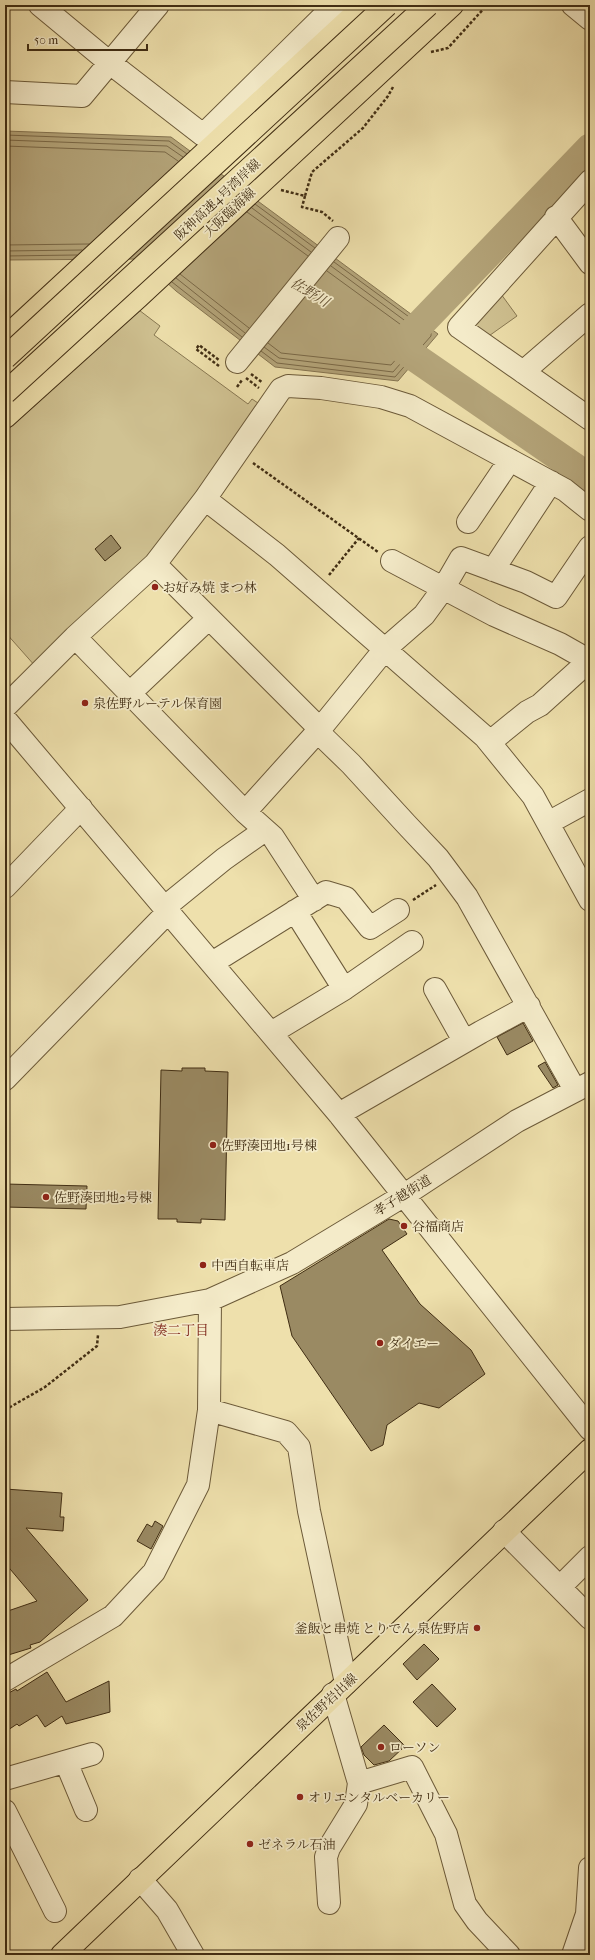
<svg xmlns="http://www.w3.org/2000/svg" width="595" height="1960" font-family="'IM FELL French Canon','Noto Serif JP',serif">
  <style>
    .green { fill: #d0c292; stroke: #887852 }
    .water { fill: #b3a378; stroke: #857450 }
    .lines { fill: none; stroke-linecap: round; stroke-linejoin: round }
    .shore { stroke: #7a6846; stroke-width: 1 }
    .river { stroke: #b3a378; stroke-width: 29 }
    .building { fill: #9a8a63; stroke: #402d13 }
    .minor-casing { stroke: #6c5a39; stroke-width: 24 }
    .major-casing { stroke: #402d13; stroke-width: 24 }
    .path { stroke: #402d13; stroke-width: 2.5; stroke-dasharray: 3 2; stroke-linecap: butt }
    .minor { stroke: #f4ebc9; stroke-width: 22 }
    .major { stroke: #eee0ac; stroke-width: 22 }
    .highway-bridge-casing { stroke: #402d13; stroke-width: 24; stroke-linecap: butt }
    .highway-bridge { stroke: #eee0ac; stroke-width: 22 }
    .poi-dot { fill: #8f2418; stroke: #f4ebc9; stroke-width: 1.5 }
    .labels { text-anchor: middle; stroke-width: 3.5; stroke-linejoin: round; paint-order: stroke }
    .street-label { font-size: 13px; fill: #402d13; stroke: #f4ebc9 }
    .poi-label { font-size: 13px; fill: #402d13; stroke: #f4ebc9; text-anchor: start }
    .water-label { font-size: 14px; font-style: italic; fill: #5d4a2c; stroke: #f4ebc9 }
    .neighbourhood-label { font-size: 14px; fill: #7a1f14; stroke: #f4ebc9 }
  </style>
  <rect width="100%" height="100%" fill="#eee0ac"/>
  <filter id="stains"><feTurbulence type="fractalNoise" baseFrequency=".005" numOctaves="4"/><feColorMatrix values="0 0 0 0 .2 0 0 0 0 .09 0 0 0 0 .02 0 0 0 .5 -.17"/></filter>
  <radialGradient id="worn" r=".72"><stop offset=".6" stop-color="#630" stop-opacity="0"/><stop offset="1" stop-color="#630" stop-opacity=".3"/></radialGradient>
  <path class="green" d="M 501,294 L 517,316 L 486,338 L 476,332 L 475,320 Z
    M 135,307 L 160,326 L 154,335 L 248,404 L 252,399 L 258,403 L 161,549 L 36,667 L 5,632 L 5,428 Z"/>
  <path class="water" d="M 5,131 L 171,137 L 438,334 L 398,381 L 275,367 L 176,291 L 141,259 L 5,260 Z"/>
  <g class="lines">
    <path class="shore" d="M 5,135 L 169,141 L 187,154
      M 5,140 L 167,146 L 183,157
      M 5,146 L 165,152 L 178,161
      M 255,204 L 315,248
      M 252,208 L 311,252
      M 247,212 L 308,256
      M 5,245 L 89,244
      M 5,251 L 82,250
      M 5,256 L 77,255
      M 180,274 L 249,328
      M 176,278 L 245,333
      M 172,282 L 242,337
      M 268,343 L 281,353 L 391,365 L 415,338 L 415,335 L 327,271
      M 264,347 L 279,358 L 393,372 L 424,337 L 423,334 L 331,266
      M 261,351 L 277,363 L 395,377 L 431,336 L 431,333 L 334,262"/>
    <path class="river" d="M 384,336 L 590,478
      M 400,345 L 590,148"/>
  </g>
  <path class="building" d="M 111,535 L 121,548 L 105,561 L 95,549 Z
    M 523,1023 L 533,1041 L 507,1055 L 497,1037 Z
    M 545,1062 L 558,1085 L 553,1088 L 538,1066 Z
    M 182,1068 L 205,1068 L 205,1071 L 228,1072 L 225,1220 L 201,1219 L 201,1223 L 177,1222 L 177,1219 L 158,1219 L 161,1070 L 182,1071 Z
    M 5,1184 L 87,1186 L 86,1209 L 5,1207 Z
    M 389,1219 L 398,1221 L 407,1234 L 382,1250 L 420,1304 L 471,1350 L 485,1374 L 439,1408 L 419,1403 L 387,1425 L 383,1445 L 371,1451 L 292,1336 L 280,1286 Z
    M 5,1489 L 62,1493 L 60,1517 L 64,1517 L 63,1531 L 26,1528 L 88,1600 L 40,1642 L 30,1645 L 31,1648 L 5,1656 L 5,1612 L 37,1601 L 5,1563 Z
    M 155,1521 L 163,1526 L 151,1549 L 137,1541 L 147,1524 L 152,1527 Z
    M 424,1644 L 439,1659 L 417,1680 L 403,1664 Z
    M 47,1672 L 66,1702 L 109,1681 L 110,1712 L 66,1724 L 62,1716 L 45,1727 L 37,1715 L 19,1726 L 17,1724 L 5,1732 L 5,1695 L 16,1689 L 17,1691 Z
    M 432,1684 L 456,1709 L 437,1727 L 413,1702 Z
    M 384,1725 L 405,1746 L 389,1761 L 374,1765 L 364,1755 L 361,1747 Z"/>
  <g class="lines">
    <defs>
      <path id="minor" d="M 40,5 L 110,63 L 203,135 L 335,5
        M 573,5 L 590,19
        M 5,92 L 82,96 L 158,5
        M 590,181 L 459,327 L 590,419
        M 556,217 L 590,263
        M 237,362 L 338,238
        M 523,372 L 590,314
        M 205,499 L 277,555 L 485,737 L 533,796 L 590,900
        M 468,522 L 510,460
        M 392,561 L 494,615 L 560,644 L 590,661
        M 155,564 L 320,729
        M 493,570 L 551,482
        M 75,637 L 245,812 L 273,837 L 314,900
        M 130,693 L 209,618
        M 5,707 L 75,637 L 155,564 L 205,499 L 281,389 L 288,386 L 321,388 L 381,397 L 410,406 L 565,490 L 590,510
        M 5,719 L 339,1114 L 590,1429
        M 318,732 L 351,764 L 406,824 L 438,858 L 467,897 L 575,1090
        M 490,742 L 527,712 L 540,705 L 590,660
        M 245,812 L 320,729 L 385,649 L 424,615 L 443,589 L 461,558 L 526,582 L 556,597 L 590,547
        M 548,823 L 590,800
        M 5,887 L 81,808
        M 165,907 L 224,859 L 265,830
        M 212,963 L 326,892 L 346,898 L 370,928 L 398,910
        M 344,989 L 412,942
        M 435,989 L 464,1041
        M 271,1033 L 344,989 L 295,911
        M 5,1079 L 169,911
        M 339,1114 L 481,1032 L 529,1006
        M 5,1319 L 120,1317 L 210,1300 L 292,1263 L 403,1196 L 517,1121 L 590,1083
        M 209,1410 L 286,1432 L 299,1447 L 309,1511 L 346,1683
        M 504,1531 L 590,1618
        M 560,1587 L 590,1557
        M 5,1680 L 113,1616 L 154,1572 L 198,1485 L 209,1410 L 210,1300
        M 66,1762 L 86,1810
        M 5,1779 L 92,1754
        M 359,1783 L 412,1767 L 446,1834 L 465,1904 L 477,1921 L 509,1955
        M 5,1811 L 55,1911
        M 140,1879 L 167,1910 L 193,1955
        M 329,1903 L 326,1857 L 329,1848 L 356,1804 L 359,1783 L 333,1694
        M 573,1955 L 587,1914 L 590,1868"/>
      <path id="major" d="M 5,338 L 365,5
        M 5,417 L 138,297 L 452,5
        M 62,1955 L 590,1450"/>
    </defs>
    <use href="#minor" class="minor-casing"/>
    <use href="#major" class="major-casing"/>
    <path class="path" d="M 431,52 L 448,48 L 487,5
      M 281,190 L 305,196 L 312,172 L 363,128 L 388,96 L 393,87
      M 305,196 L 302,207 L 322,212 L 333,221
      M 219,366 L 196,349 L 199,345 L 219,360
      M 251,374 L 263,383
      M 246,378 L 259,388
      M 237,387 L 242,380
      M 253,463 L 378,552
      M 329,575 L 359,538
      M 413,900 L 436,885
      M 5,1410 L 45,1387 L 97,1346 L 98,1335"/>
    <use href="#minor" class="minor"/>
    <use href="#major" class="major"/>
    <defs>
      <path id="highway-bridge" d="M 5,358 L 387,5
        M 5,393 L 428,5"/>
    </defs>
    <use href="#highway-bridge" class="highway-bridge-casing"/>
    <use href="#highway-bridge" class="highway-bridge"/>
  </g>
  <g class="poi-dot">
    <circle cx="155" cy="587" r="4"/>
    <circle cx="85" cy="703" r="4"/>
    <circle cx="213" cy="1145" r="4"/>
    <circle cx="46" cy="1197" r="4"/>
    <circle cx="404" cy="1226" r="4"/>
    <circle cx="203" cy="1265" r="4"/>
    <circle cx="380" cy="1343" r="4"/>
    <circle cx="477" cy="1628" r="4"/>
    <circle cx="381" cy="1747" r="4"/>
    <circle cx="300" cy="1797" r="4"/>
    <circle cx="250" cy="1844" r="4"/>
  </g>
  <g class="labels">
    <g class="street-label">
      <text transform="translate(217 199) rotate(-43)" y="5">阪神高速4号湾岸線</text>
      <text transform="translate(229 212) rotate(-43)" y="5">大阪臨海線</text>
      <text transform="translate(402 1195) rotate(-32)" y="5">孝子越街道</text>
      <text transform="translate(326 1702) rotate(-43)" y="5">泉佐野岩出線</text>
    </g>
    <g class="poi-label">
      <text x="163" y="592">お好み焼 まつ林</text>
      <text x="93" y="708">泉佐野ルーテル保育園</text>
      <text x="221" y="1150">佐野湊団地1号棟</text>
      <text x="54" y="1202">佐野湊団地2号棟</text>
      <text x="412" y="1231">谷福商店</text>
      <text x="211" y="1270">中西自転車店</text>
      <text x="388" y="1348">ダイエー</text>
      <text x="469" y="1633" text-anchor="end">釜飯と串焼 とりでん 泉佐野店</text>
      <text x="389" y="1752">ローソン</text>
      <text x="308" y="1802">オリエンタルベーカリー</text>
      <text x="258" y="1849">ゼネラル石油</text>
    </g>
    <g class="water-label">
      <text transform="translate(310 292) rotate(31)" y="5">佐野川</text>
    </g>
    <g class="neighbourhood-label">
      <text x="181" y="1335">湊二丁目</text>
    </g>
  </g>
  <rect width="595" height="1960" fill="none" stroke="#eee0ac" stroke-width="20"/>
  <rect x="6" y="6" width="583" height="1948" fill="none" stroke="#402d13" stroke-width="2"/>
  <rect x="10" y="10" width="575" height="1940" fill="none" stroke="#402d13"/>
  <path d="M28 44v6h119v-6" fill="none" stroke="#402d13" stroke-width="2"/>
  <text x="34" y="44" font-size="12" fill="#402d13" stroke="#f4ebc9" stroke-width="3" paint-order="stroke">50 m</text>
  <rect width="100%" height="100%" filter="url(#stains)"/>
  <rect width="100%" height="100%" fill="url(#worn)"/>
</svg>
